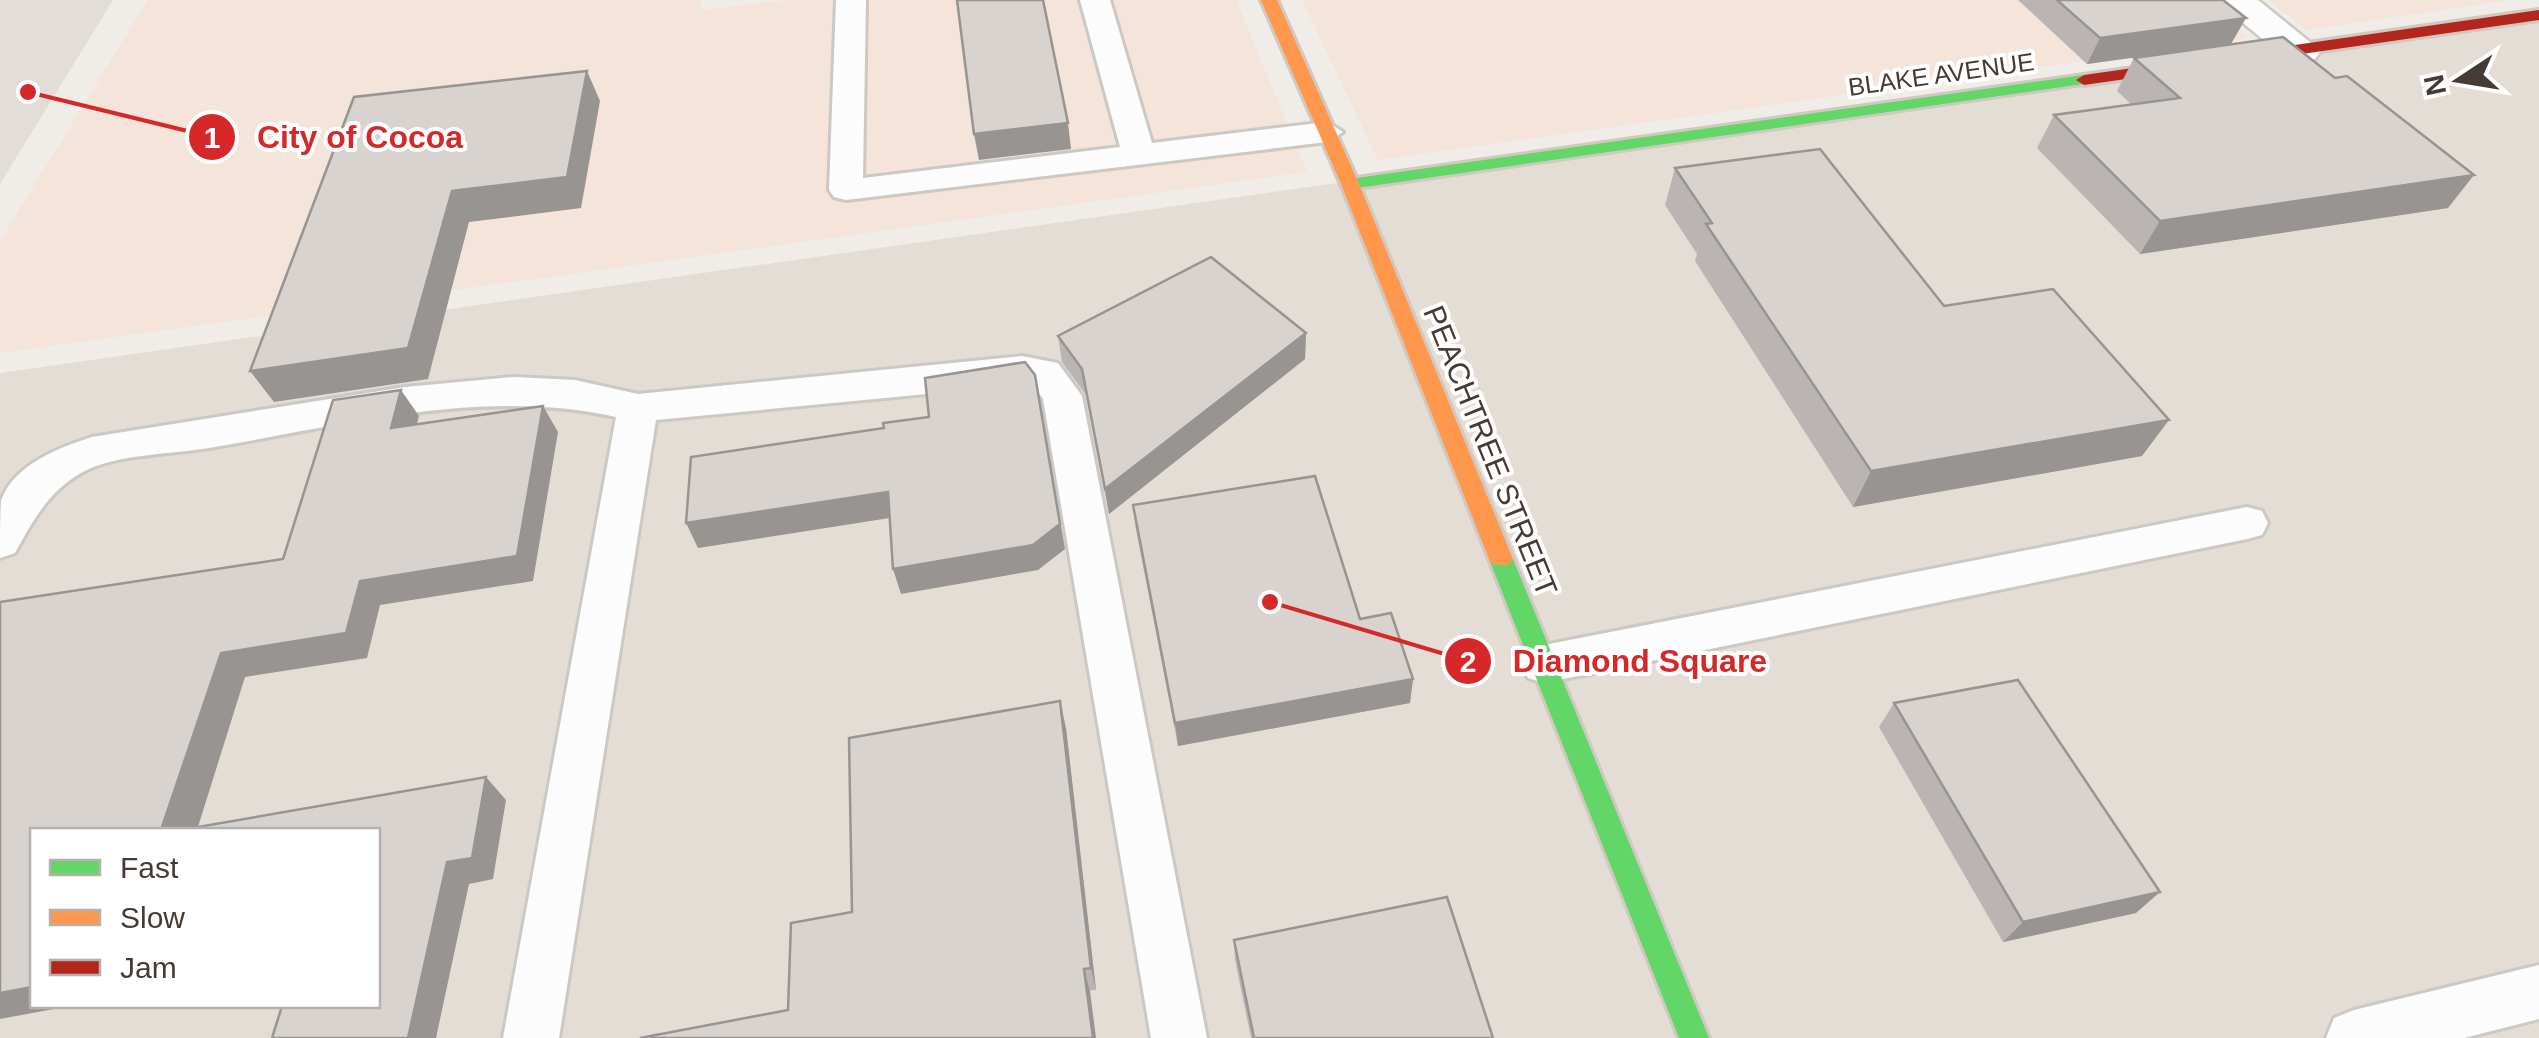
<svg xmlns="http://www.w3.org/2000/svg" width="2539" height="1038" font-family="Helvetica,sans-serif">
  <style>
    .residential { fill: #e4ddd5; fill-rule: evenodd }
    .commercial { fill: #f4e4d9 }
    .industrial { fill: #e3ddd9 }
    .lines { fill: none; stroke-linecap: round; stroke-linejoin: round }
    .lane-casing { stroke: #ccc8c4; stroke-width: 6 }
    .street-casing { stroke: #ccc8c4; stroke-width: 5 }
    .fast-casing { stroke: #d1c9c0; stroke-width: 6 }
    .slow-casing { stroke: #d1c9c0; stroke-width: 6 }
    .jam-casing { stroke: #d1c9c0; stroke-width: 6 }
    .lane { fill: #fdfcfc; fill-rule: evenodd }
    .street { fill: #fdfcfc; fill-rule: evenodd }
    .fast { fill: #63d668; fill-rule: evenodd }
    .slow { fill: #ff974d; fill-rule: evenodd }
    .jam { fill: #b3261e; fill-rule: evenodd }
    .wall { fill: #bab5b2 }
    .shaded-wall { fill: #979491 }
    .building { fill: #d8d3cf; stroke: #979491; stroke-width: 2.5 }
    .labels { text-anchor: middle; stroke-width: 8; stroke-linejoin: round; paint-order: stroke }
    .far-street-label { font-size: 25px; fill: #453b34; stroke: #fff }
    .street-label { font-size: 30px; fill: #453b34; stroke: #fff }
    .leader { fill: none; stroke: #d62828; stroke-width: 4 }
    .callout-dot { fill: #d62828; stroke: #fff; stroke-width: 4 }
    .mark-label { font-size: 30px; text-anchor: middle; font-weight: bold; fill: #fff }
    .callout-label { font-size: 32px; text-anchor: middle; font-weight: bold; fill: #d62828; stroke: #fff; stroke-width: 8; stroke-linejoin: round; paint-order: stroke }
  </style>
  <rect width="100%" height="100%" fill="#f0ece8"/>
  <path class="residential" d="M 2539,12 L 2539,1038 L 0,1038 L 0,373 ZM 32,830 L 378,830 L 378,1006 L 32,1006 Z"/>
  <path class="commercial" d="M 148,0 L 701,0 L 701,10 L 788,0 L 1236,0 L 1307,172 L 0,353 L 0,241 Z
    M 1302,0 L 2201,0 L 2249,38 L 1378,160 Z
    M 2268,0 L 2511,0 L 2307,30 Z"/>
  <path class="industrial" d="M 0,0 L 113,0 L 0,184 Z"/>
  <g class="lines">
    <defs>
      <path id="lane" d="M 836,0 L 866,0 L 863,178 L 1120,147 L 1080,0 L 1110,0 L 1152,143 L 1327,122 L 1343,132 L 1327,142 L 846,200 L 834,197 L 829,190 Z
        M 1022,356 L 1058,363 L 1082,396 L 1207,1038 L 1151,1038 L 1043,399 L 1032,384 L 656,420 L 559,1038 L 503,1038 L 616,417 C 483,387 341,426 209,448 C 172,454 123,454 89,469 C 52,486 34,518 15,553 L 0,558 C 0,541 0,516 1,501 C 13,465 60,447 92,437 L 405,387 L 514,377 L 575,380 L 638,394 Z
        M 2247,507 L 2262,511 L 2268,523 L 2262,535 L 2247,539 L 1544,683 L 1528,678 L 1521,664 L 1528,650 L 1544,645 Z
        M 2539,965 L 2539,1019 L 2464,1038 L 2326,1038 L 2334,1018 L 2354,1010 Z"/>
      <path id="street" d="M 2215,0 L 2258,0 L 2321,51 L 2315,59 L 2287,59 Z"/>
      <path id="fast" d="M 2084,75 L 2092,80 L 2090,83 L 1350,189 L 1341,184 L 1350,179 Z
        M 1501,550 L 1509,553 L 1513,559 L 1709,1038 L 1679,1038 L 1489,559 L 1493,553 Z"/>
      <path id="slow" d="M 1261,0 L 1277,0 L 1359,184 L 1513,559 L 1509,565 L 1493,565 L 1489,559 L 1341,184 Z"/>
      <path id="jam" d="M 2539,10 L 2539,20 L 2084,85 L 2076,80 L 2084,75 Z"/>
    </defs>
    <use href="#lane" class="lane-casing"/>
    <use href="#street" class="street-casing"/>
    <use href="#fast" class="fast-casing"/>
    <use href="#slow" class="slow-casing"/>
    <use href="#jam" class="jam-casing"/>
    <use href="#lane" class="lane"/>
    <use href="#street" class="street"/>
    <use href="#fast" class="fast"/>
    <use href="#slow" class="slow"/>
    <use href="#jam" class="jam"/>
  </g>
  <path class="wall" d="M 2018,0 L 2223,0 L 2231,44 L 2087,64 Z
    M 2134,58 L 2448,208 L 2140,254 L 2037,148 L 2054,115 L 2132,105 L 2117,91 Z
    M 1675,168 L 1944,306 L 2142,456 L 1853,507 L 1695,261 L 1697,254 L 1665,205 Z
    M 1306,333 L 1305,359 L 1109,514 L 1086,395 L 1062,362 L 1058,336 Z
    M 1133,505 L 1360,619 L 1413,679 L 1410,703 L 1178,746 L 1136,530 Z
    M 1894,703 L 2136,913 L 2003,942 L 1879,727 Z
    M 1066,728 L 1096,990 L 788,1010 L 852,912 Z
    M 1234,940 L 1493,1038 L 1251,1038 L 1235,960 Z"/>
  <path class="shaded-wall" d="M 2246,18 L 2231,44 L 2087,64 L 2100,38 Z
    M 587,71 L 600,101 L 581,208 L 469,222 L 428,379 L 274,402 L 250,371 Z
    M 1068,123 L 1071,149 L 979,160 L 974,134 Z
    M 2474,175 L 2448,208 L 2140,254 L 2160,221 Z
    M 1306,333 L 1305,359 L 1109,514 L 1105,489 Z
    M 1035,375 L 1065,549 L 1038,570 L 901,594 L 893,569 Z
    M 401,390 L 419,416 L 409,453 L 391,428 Z
    M 543,406 L 558,432 L 533,581 L 380,605 L 367,658 L 245,677 L 197,830 L 161,830 L 221,653 L 360,581 Z
    M 2169,420 L 2142,456 L 1853,507 L 1871,471 Z
    M 888,492 L 896,517 L 698,548 L 686,523 Z
    M 1413,679 L 1410,703 L 1178,746 L 1175,723 Z
    M 1060,701 L 1066,728 L 1096,990 L 1091,968 Z
    M 486,777 L 506,800 L 493,879 L 469,884 L 436,1038 L 408,1038 L 447,862 Z
    M 2160,892 L 2136,913 L 2003,942 L 2023,922 Z
    M 1084,969 L 1090,991 L 1096,1038 L 1093,1038 Z
    M 32,987 L 32,1006 L 70,1006 L 0,1019 L 0,993 Z"/>
  <path class="building" d="M 957,0 L 1043,0 L 1068,123 L 974,134 Z
    M 2057,0 L 2223,0 L 2246,18 L 2100,38 Z
    M 2283,37 L 2335,78 L 2347,76 L 2474,175 L 2160,221 L 2054,115 L 2180,98 L 2134,58 Z
    M 587,71 L 567,177 L 452,191 L 408,348 L 250,371 L 354,97 Z
    M 1820,149 L 1944,306 L 2053,289 L 2169,420 L 1871,471 L 1706,224 L 1712,223 L 1675,168 Z
    M 1211,257 L 1306,333 L 1105,489 L 1082,369 L 1058,336 Z
    M 1025,362 L 1035,375 L 1060,524 L 1033,545 L 893,569 L 888,492 L 686,523 L 691,457 L 884,428 L 883,423 L 929,417 L 925,378 Z
    M 401,390 L 391,428 L 543,406 L 517,556 L 360,581 L 346,633 L 221,653 L 161,830 L 32,830 L 32,987 L 0,993 L 0,602 L 283,559 L 333,400 Z
    M 1315,476 L 1360,619 L 1391,613 L 1413,679 L 1175,723 L 1133,505 Z
    M 2018,680 L 2160,892 L 2023,922 L 1894,703 Z
    M 1060,701 L 1091,968 L 1084,969 L 1093,1038 L 640,1038 L 788,1010 L 791,923 L 852,912 L 849,738 Z
    M 486,777 L 472,858 L 447,862 L 408,1038 L 272,1038 L 282,1006 L 378,1006 L 378,830 L 181,830 Z
    M 1447,897 L 1493,1038 L 1254,1038 L 1234,940 Z"/>
  <g class="labels">
    <g class="far-street-label">
      <text transform="translate(1941 74) rotate(-8)" y="9">BLAKE AVENUE</text>
    </g>
    <g class="street-label">
      <text transform="translate(1490 451) rotate(68)" y="10">PEACHTREE STREET</text>
    </g>
  </g>
  <path class="leader" d="M28 92L212 137M1270 602L1468 661"/>
  <g class="callout-dot">
    <circle cx="28" cy="92" r="10"/>
    <circle cx="1270" cy="602" r="10"/>
    <circle cx="212" cy="137" r="25"/>
    <circle cx="1468" cy="661" r="25"/>
  </g>
  <g class="mark-label">
    <text x="212" y="148">1</text>
    <text x="1468" y="672">2</text>
  </g>
  <g class="callout-label">
    <text x="360" y="148">City of Cocoa</text>
    <text x="1640" y="672">Diamond Square</text>
  </g>
  <rect x="30" y="828" width="350" height="180" fill="#ffffff" stroke="#b5b1ae" stroke-width="2.5"/>
  <rect x="50" y="860" width="50" height="15" fill="#63d668" stroke="#b5b1ae" stroke-width="2.5"/>
  <text x="120" y="878" font-size="30" fill="#453b34">Fast</text>
  <rect x="50" y="910" width="50" height="15" fill="#ff974d" stroke="#b5b1ae" stroke-width="2.5"/>
  <text x="120" y="928" font-size="30" fill="#453b34">Slow</text>
  <rect x="50" y="960" width="50" height="15" fill="#b3261e" stroke="#b5b1ae" stroke-width="2.5"/>
  <text x="120" y="978" font-size="30" fill="#453b34">Jam</text>
  <g transform="translate(2459 80) rotate(258)" stroke="#ffffff" stroke-width="8" paint-order="stroke">
  <path d="M0-8L18 38L0 25L-18 38Z" fill="#453b34"/>
  <text y="-15" font-size="28" font-weight="bold" text-anchor="middle" fill="#453b34">N</text>
  </g>
</svg>
